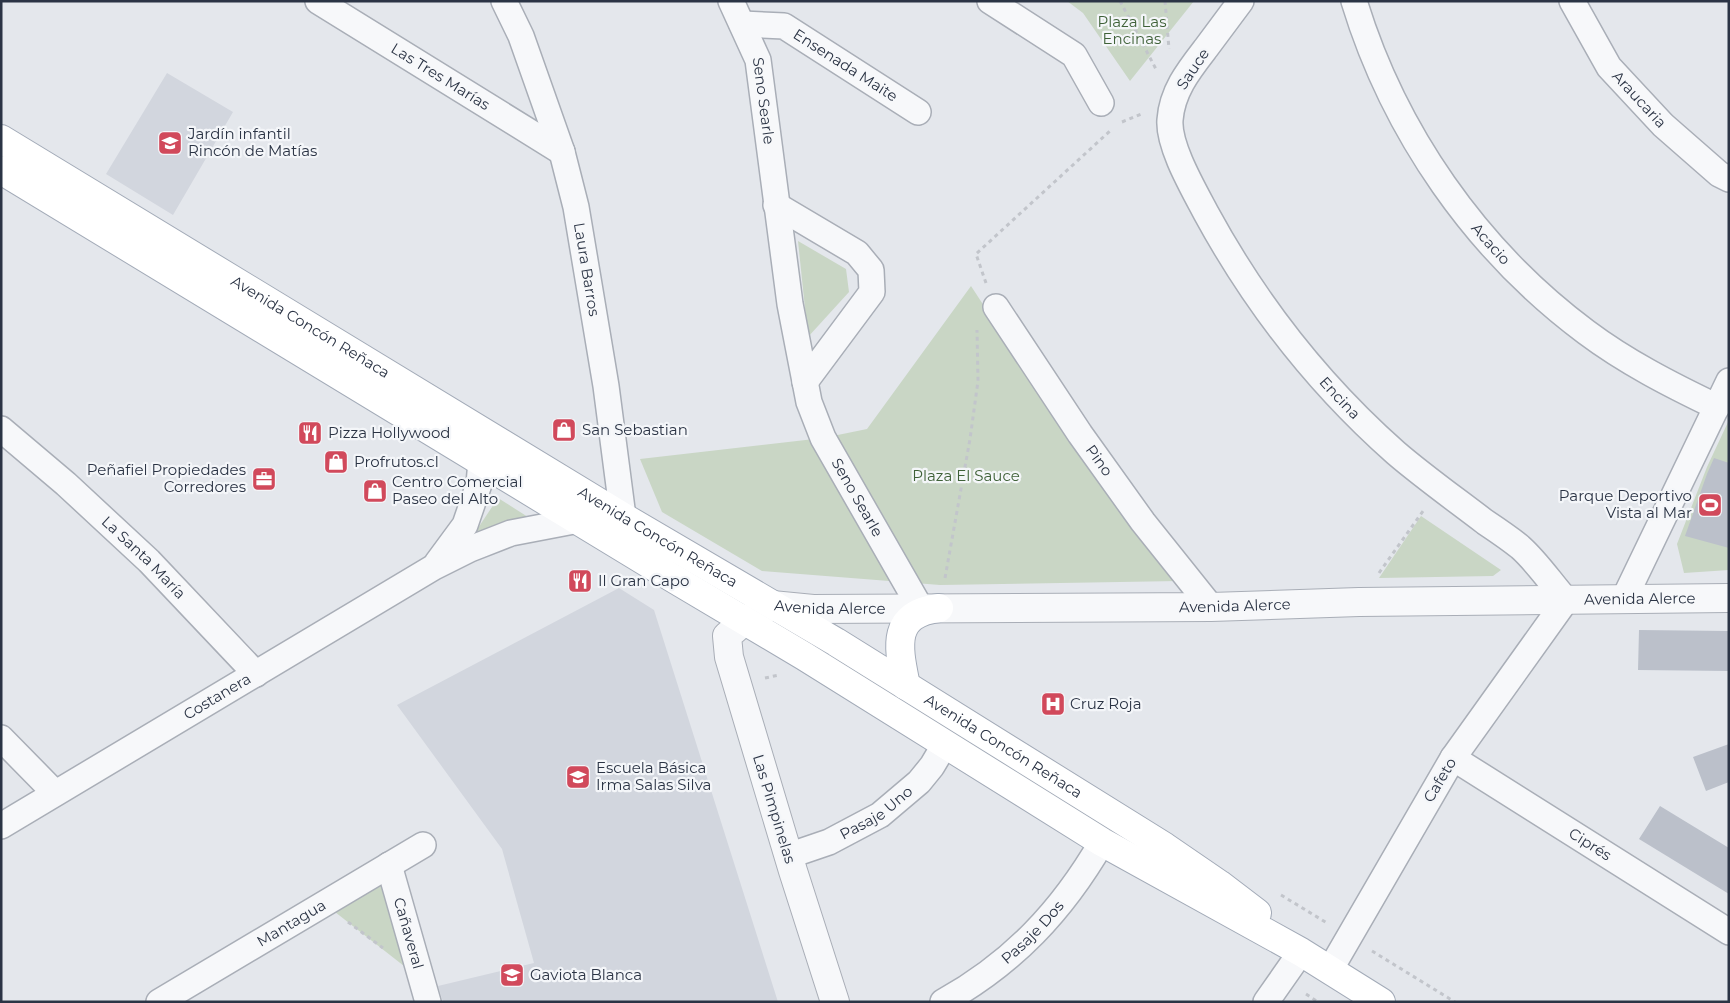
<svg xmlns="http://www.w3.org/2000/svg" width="1730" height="1003" font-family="Montserrat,sans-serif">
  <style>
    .built { fill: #d2d6de }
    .green { fill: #c9d6c5 }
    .building { fill: #bbc0ca }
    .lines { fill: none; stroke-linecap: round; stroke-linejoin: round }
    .minor-casing { stroke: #a9aeb7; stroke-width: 28 }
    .tertiary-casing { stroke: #a9aeb7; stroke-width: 30 }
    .primary-casing { stroke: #a3abb8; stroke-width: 30 }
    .path { stroke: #c2c5cb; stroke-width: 3; stroke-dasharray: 4 4; stroke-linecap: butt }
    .minor { stroke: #f7f8fa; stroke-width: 25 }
    .tertiary { stroke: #f7f8fa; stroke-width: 28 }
    .primary { stroke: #fff; stroke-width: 28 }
    .labels { text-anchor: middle; stroke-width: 4.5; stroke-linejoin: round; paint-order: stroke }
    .park-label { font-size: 15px; fill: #3f6138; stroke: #f4f6f9 }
    .street-label { font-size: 15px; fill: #2b3445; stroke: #f4f6f9 }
    .poi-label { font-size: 15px; fill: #2b3445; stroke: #f4f6f9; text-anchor: start }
  </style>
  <rect width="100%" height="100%" fill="#e4e7ec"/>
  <path class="built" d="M 167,73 L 233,112 L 173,215 L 106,174 Z
    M 619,588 L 654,610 L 778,1002 L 443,1002 L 438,986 L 534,963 L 502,849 L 397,705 Z"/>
  <path class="green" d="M 1067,1 L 1194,1 L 1130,81 L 1083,13 Z
    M 798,241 L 846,269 L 849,292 L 808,337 Z
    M 971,286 L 1069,436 L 1179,581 L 940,585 L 762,571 L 662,512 L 640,459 L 823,438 L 867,429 Z
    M 1729,420 L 1729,570 L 1684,573 L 1677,544 L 1707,467 Z
    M 498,498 L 528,517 L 474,534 Z
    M 1421,516 L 1501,570 L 1493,576 L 1379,578 Z
    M 381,885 L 404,966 L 335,912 Z"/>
  <path class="building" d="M 1714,458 L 1729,463 L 1729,548 L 1685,536 L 1707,474 Z
    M 1639,630 L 1729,631 L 1729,671 L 1638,670 Z
    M 1729,744 L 1729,782 L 1706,791 L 1693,757 Z
    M 1660,806 L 1729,848 L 1729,894 L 1639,839 Z"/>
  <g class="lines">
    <defs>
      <g id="minor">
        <path id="s1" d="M 318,1 L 562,152"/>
        <path id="s2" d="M 504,1 L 521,36 L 562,152 L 576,207 L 606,386 L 625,532"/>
        <path id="s3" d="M 731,1 L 758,60 L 790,304 L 809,402 L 823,438 L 921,609"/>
        <path d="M 990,1 L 1074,55 L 1101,103"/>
        <path id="s4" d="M 1241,1 C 1229,17 1217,33 1206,48 C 1189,70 1172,91 1170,120 C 1168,146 1194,190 1206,213 C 1255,303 1319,385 1396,453 C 1424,477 1455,499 1485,522 C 1497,530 1509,538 1520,547 C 1537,562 1551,583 1566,600 L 1453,758 L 1330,970"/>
        <path id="s5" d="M 1354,1 C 1394,132 1476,250 1586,332 C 1626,362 1671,385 1717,407"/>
        <path id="s6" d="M 1572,1 L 1609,67 L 1663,125 L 1719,174 L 1729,179"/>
        <path id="s7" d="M 742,24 L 784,26 L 918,112"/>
        <path d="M 776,205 L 857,253 L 871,270 L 872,292 L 805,382"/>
        <path id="s8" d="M 996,307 L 1080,434 L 1143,522 L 1211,607"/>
        <path id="s9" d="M 1,429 L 66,484 L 149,561 L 256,674"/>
        <path d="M 437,563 L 465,525 L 479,484 L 481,461"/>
        <path d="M 1624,599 L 1729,381"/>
        <path d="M 1,738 L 55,793"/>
        <path id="s10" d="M 1453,758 L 1729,932"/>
        <path id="s11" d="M 1,826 L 434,567 L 470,549 L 511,533 L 579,520"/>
        <path id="s12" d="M 788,856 L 829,842 L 880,815 L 919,782 L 932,766 L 945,744"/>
        <path id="s13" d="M 389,865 L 428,1002"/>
        <path id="s14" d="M 159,1002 L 423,845"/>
        <path id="s15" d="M 943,1002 C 1013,963 1062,911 1102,842"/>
        <path d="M 1266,1002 L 1301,952"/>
      </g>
      <g id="tertiary">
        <path id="s16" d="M 835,1002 L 793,871 L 729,657 L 727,636 L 744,621 L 772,605 L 813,609 L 1211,607 L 1359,602 L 1729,598"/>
      </g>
      <g id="primary">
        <path id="s17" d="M 1,139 L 623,517 L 836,642 L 1165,847 L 1219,884 L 1257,913"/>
        <path d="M 1,170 L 671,577 L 804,656 L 1102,842 L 1301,952 L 1381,1002"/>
        <path d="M 906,686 C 899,650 889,614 939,608"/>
      </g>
    </defs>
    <use href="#minor" class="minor-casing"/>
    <use href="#tertiary" class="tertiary-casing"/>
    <use href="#primary" class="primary-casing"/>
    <path class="path" d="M 1120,1 L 1157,71
      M 1165,1 L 1169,49
      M 1122,122 L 1144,113
      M 986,283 L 976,254 L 1111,130
      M 1379,573 L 1423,511
      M 945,578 L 970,439 L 978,381 L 977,330
      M 765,678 L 779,675
      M 1281,895 L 1327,923
      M 348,922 L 383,948
      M 1372,951 L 1455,1002
      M 1306,994 L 1318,1002"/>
    <use href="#minor" class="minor"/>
    <use href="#tertiary" class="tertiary"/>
    <use href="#primary" class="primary"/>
  </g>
  <defs>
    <symbol id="school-square" viewBox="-11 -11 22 22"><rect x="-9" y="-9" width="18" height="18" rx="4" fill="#d1495b" stroke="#f4f6f9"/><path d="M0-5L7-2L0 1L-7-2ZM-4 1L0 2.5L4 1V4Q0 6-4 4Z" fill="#fff"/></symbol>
    <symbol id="shop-square" viewBox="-11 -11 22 22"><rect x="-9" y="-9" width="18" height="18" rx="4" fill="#d1495b" stroke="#f4f6f9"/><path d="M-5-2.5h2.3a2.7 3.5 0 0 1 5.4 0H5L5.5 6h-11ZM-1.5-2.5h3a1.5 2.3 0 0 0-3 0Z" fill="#fff"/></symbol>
    <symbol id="restaurant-square" viewBox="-11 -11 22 22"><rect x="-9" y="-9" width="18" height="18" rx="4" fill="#d1495b" stroke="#f4f6f9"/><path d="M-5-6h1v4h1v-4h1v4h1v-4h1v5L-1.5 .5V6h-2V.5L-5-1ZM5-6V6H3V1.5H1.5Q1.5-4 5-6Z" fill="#fff"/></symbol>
    <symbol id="office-square" viewBox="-11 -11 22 22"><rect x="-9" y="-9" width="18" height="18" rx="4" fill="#d1495b" stroke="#f4f6f9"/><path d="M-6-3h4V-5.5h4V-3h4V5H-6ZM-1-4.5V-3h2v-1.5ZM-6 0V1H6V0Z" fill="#fff"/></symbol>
    <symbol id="stadium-square" viewBox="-11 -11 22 22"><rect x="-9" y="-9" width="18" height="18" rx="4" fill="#d1495b" stroke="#f4f6f9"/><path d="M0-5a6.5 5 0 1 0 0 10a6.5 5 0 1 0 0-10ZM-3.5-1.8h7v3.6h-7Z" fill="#fff"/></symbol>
    <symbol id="hospital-square" viewBox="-11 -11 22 22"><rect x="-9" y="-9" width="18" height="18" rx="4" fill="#d1495b" stroke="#f4f6f9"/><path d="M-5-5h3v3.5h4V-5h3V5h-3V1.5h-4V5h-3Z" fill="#fff"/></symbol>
  </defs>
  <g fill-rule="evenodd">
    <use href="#school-square" x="156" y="129" width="28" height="28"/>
    <use href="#shop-square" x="550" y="416" width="28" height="28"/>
    <use href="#restaurant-square" x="296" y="419" width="28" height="28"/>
    <use href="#shop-square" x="322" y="448" width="28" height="28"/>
    <use href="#office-square" x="250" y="465" width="28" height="28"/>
    <use href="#shop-square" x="361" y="477" width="28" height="28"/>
    <use href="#stadium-square" x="1696" y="491" width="28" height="28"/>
    <use href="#restaurant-square" x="566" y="567" width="28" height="28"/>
    <use href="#hospital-square" x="1039" y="690" width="28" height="28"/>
    <use href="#school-square" x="564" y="763" width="28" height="28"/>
    <use href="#school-square" x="498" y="961" width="28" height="28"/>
  </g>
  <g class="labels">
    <g class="park-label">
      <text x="1132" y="27">Plaza Las<tspan x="1132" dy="17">Encinas</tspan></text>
      <text x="966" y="481">Plaza El Sauce</text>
    </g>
    <g class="street-label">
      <text dy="5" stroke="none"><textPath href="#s7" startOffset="115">Ensenada Maite</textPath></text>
      <text transform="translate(1193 69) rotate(-56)" y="5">Sauce</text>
      <text dy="5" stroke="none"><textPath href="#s1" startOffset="144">Las Tres Marías</textPath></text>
      <text dy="5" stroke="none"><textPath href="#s6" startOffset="120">Araucaria</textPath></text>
      <text dy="5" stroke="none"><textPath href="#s3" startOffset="106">Seno Searle</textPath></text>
      <text dy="5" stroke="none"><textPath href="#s5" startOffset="281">Acacio</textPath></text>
      <text dy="5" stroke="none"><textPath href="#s2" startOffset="282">Laura Barros</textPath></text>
      <text dy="5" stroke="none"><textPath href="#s17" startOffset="362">Avenida Concón Reñaca</textPath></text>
      <text dy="5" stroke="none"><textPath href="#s4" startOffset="470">Encina</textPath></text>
      <text dy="5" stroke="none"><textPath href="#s8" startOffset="185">Pino</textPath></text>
      <text dy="5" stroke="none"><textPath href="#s3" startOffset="518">Seno Searle</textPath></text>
      <text dy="5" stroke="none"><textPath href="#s17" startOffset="768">Avenida Concón Reñaca</textPath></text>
      <text dy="5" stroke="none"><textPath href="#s9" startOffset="192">La Santa María</textPath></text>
      <text dy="5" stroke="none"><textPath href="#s16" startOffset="1305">Avenida Alerce</textPath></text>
      <text dy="5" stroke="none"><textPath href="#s16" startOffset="900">Avenida Alerce</textPath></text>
      <text dy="5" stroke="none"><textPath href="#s16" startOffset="495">Avenida Alerce</textPath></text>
      <text dy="5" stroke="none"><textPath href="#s11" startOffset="252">Costanera</textPath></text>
      <text dy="5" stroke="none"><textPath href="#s17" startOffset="1172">Avenida Concón Reñaca</textPath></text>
      <text transform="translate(1440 780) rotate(-59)" y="5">Cafeto</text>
      <text transform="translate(774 809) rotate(73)" y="5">Las Pimpinelas</text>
      <text dy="5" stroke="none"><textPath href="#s12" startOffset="99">Pasaje Uno</textPath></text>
      <text dy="5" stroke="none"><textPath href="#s10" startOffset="162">Ciprés</textPath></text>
      <text dy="5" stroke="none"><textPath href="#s14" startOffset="154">Mantagua</textPath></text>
      <text dy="5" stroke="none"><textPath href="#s15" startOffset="114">Pasaje Dos</textPath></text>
      <text dy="5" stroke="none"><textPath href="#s13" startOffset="71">Cañaveral</textPath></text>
    </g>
    <g class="poi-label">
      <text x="188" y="139">Jardín infantil<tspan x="188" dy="17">Rincón de Matías</tspan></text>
      <text x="582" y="435">San Sebastian</text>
      <text x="328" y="438">Pizza Hollywood</text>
      <text x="354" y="467">Profrutos.cl</text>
      <text x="246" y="475" text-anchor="end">Peñafiel Propiedades<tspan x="246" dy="17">Corredores</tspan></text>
      <text x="392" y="487">Centro Comercial<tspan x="392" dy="17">Paseo del Alto</tspan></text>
      <text x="1692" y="501" text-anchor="end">Parque Deportivo<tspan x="1692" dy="17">Vista al Mar</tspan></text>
      <text x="598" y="586">Il Gran Capo</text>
      <text x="1070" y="709">Cruz Roja</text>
      <text x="596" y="773">Escuela Básica<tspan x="596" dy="17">Irma Salas Silva</tspan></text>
      <text x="530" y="980">Gaviota Blanca</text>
    </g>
  </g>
  <rect width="1730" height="1003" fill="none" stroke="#2b3445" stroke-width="5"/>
</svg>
